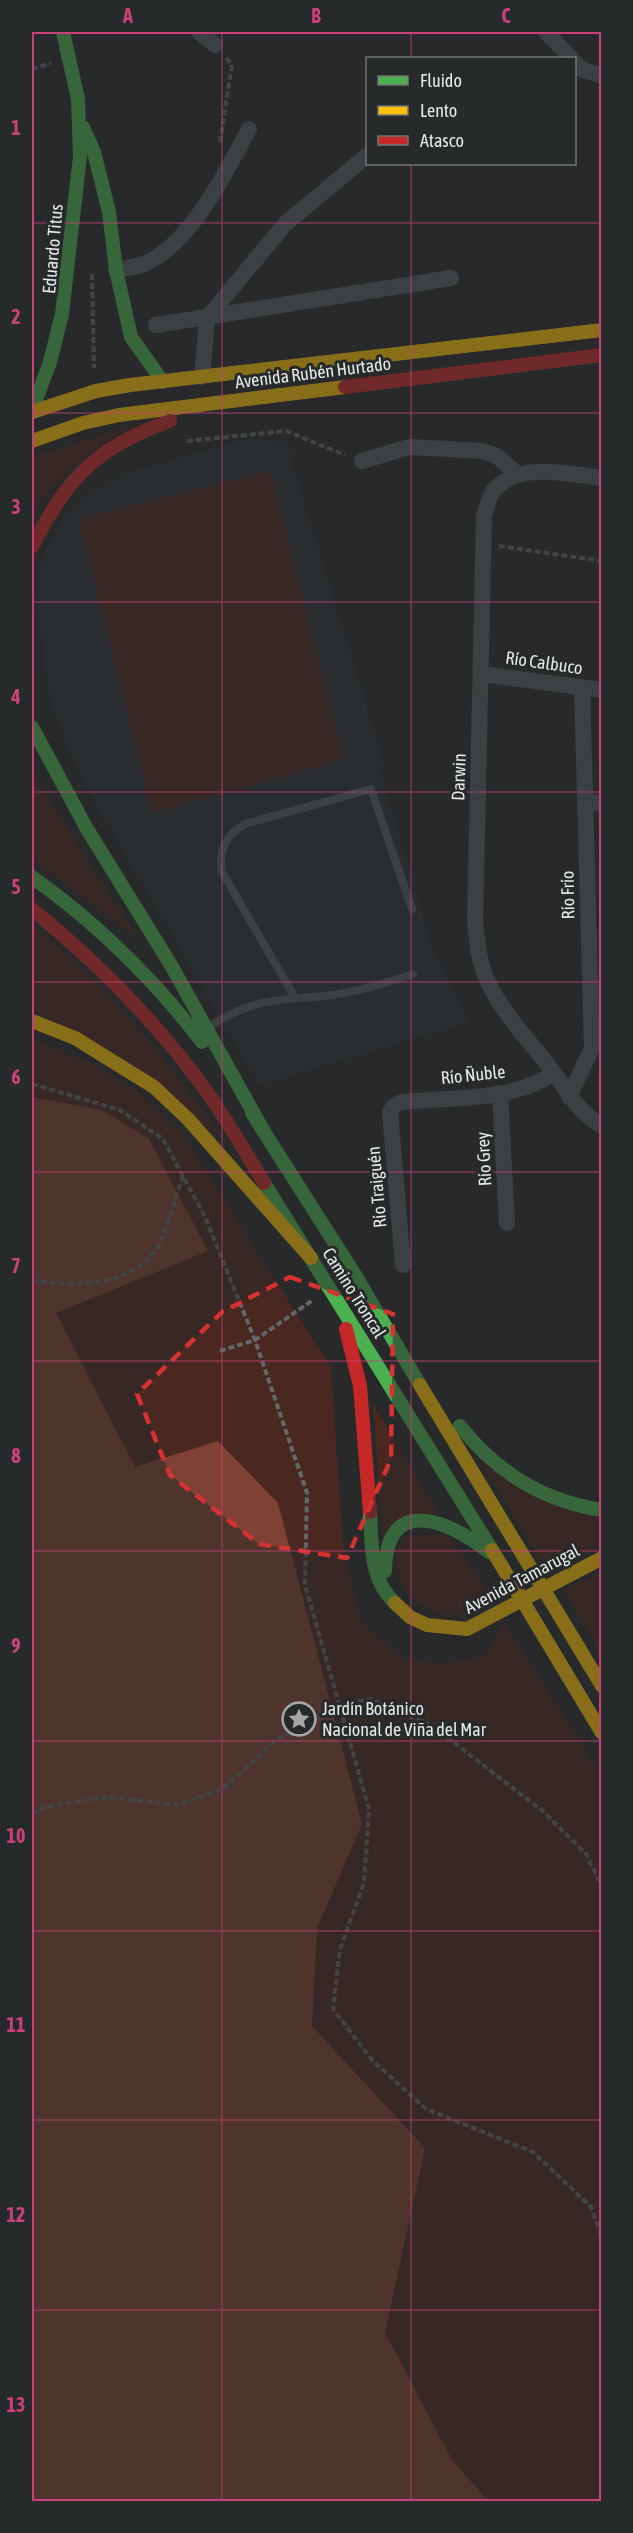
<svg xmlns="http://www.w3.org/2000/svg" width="633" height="2533" font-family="'Asap Condensed',sans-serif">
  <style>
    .built { fill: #2a3236 }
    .green { fill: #4a2720 }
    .forest { fill: #7e4134 }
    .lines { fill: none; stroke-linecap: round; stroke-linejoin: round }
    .path { stroke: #61676a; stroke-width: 4; stroke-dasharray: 6 3; stroke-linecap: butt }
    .lane { stroke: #525c60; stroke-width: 8 }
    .street { stroke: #525c60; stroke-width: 16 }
    .fast { stroke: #4caf50; stroke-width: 14 }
    .slow { stroke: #ffc107; stroke-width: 14 }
    .jam { stroke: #c62828; stroke-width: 14 }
    .marked { fill: none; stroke: #d73232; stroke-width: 4.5; stroke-dasharray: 12 8; stroke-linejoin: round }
    .grid { fill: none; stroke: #c94277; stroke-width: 1.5; stroke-opacity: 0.55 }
    .labels { text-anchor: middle; stroke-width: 6; stroke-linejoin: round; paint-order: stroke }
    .street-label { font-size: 18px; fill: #e6e8e9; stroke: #272a2b }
    .poi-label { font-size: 18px; fill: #e6e8e9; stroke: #272a2b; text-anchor: start }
    .neatline { fill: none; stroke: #c94277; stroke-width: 2 }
    .grid-label { font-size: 20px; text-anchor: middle; font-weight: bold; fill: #c94277 }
  </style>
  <rect width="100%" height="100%" fill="#28292a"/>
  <path class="built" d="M 251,438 L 286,443 L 384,762 L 377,762 L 432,946 L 471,1022 L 259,1085 L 79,774 L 55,714 L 47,680 L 38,609 L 40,571 L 45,552 L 64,519 L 92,491 L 128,472 Z"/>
  <path class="green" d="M 133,425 C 93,449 57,474 32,514 L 32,457 Z
    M 271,471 L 344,759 L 152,813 L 78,519 Z
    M 32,769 L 35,778 L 137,937 L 32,859 Z
    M 32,925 C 107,985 168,1061 224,1139 L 32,1007 Z
    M 32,1039 L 93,1064 L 134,1089 L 182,1133 L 331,1367 L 343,1545 L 362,1622 L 402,1658 L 441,1663 L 484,1657 L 505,1622 L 601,1775 L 601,2501 L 32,2501 Z
    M 373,1403 L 438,1512 L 382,1535 Z
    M 478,1458 L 601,1518 L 601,1545 L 548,1572 Z
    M 422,1535 L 448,1535 L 494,1599 L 466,1615 L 441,1614 L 418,1604 L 400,1583 L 395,1551 L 405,1537 Z
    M 601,1573 L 601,1651 L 563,1590 Z"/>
  <path class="forest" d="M 32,1097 L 102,1110 L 149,1139 L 208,1251 L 56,1313 L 135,1467 L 218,1441 L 278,1503 L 362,1824 L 317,1928 L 312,2026 L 425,2148 L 385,2333 L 452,2460 L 488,2501 L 32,2501 Z"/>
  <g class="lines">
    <path class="path" d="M 32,69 L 51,63
      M 220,142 L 232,64 L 225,57
      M 92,274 L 94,368
      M 187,441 L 286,431 L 345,455
      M 499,546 L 602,561
      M 32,1084 L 120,1110 L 163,1139 L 205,1217 L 255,1340 L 307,1493 L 305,1585 L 369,1809 L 364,1883 L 340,1949 L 333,2009 L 372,2060 L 426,2109 L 533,2152 L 591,2207 L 602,2238
      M 32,1280 C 72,1286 128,1288 156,1250 C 164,1239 177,1192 183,1176
      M 220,1351 L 255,1340 L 313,1300
      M 32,1814 L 44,1807 L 107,1797 L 178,1805 L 223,1789 L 276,1740 L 340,1705 L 370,1699 L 431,1725 L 544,1812 L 586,1854 L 602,1886"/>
    <path class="lane" d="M 294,996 L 222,872 C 218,850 226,835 245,824 L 371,789 L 412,909
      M 212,1025 C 256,996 284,1001 332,995 C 360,991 387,983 413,974"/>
    <path class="street" d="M 199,32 L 215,45
      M 546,32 L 571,58
      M 574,62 L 581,69 L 602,76
      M 116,270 C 125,268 136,267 144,264 C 191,244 226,172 249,129
      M 156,325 L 451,278
      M 202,377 L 207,318 L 286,223 L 368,155
      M 362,461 L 409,447 L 482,451 L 497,456 L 517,474
      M 602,478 C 568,474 520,461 494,490 C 489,496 486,509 484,516 L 475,921 C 477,939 478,958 485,975 C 498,1008 526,1037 548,1065 C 565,1087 576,1111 602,1126
      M 482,674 L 602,690
      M 585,802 L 602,803
      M 500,1093 L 507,1223
      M 569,1097 L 592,1048 L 582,688
      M 403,1265 L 390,1112 L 394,1106 L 402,1102 C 451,1097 511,1102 554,1073"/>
    <path class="fast" d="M 83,127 L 94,152 L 109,212 L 116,270 L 131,337 L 163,382
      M 32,410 L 50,362 L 62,314 L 80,156 L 78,99 L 63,32
      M 32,727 L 87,829 L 171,965 L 263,1130
      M 32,877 C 98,924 153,978 202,1042
      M 252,1113 L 357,1278 L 420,1385
      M 264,1183 L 492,1550
      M 460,1426 C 497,1473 543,1501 602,1510
      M 370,1512 C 372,1545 369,1579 395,1603
      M 385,1571 C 386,1493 450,1521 489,1552"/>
    <path class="slow" d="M 32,412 L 96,391 L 130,385 L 602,330
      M 32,441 L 83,423 L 119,415 L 345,387
      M 32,1021 L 75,1038 L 154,1087 L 188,1119 L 311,1258
      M 420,1385 L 602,1686
      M 492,1550 L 602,1733
      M 395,1603 L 410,1617 L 427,1625 L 467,1629 L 602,1558"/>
    <path class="jam" d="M 345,387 L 602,355
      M 32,547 C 67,478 96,447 170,421
      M 32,909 C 99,964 161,1026 211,1098 C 230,1125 247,1155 264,1183
      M 346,1329 L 360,1386 L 370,1512"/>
  </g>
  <path d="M0 0H633V2533H0ZM 290,1277 L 393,1314 L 391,1459 L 347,1558 L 259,1544 L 170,1475 L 137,1394 L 222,1312 Z" fill="#28292a" fill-opacity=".55" fill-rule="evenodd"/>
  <path class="marked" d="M 290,1277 L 393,1314 L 391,1459 L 347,1558 L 259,1544 L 170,1475 L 137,1394 L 222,1312 Z"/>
  <path class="grid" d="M 222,32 L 222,2502M 411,32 L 411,58M 411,164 L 411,2502M 32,223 L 602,223M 32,413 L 602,413M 32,602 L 602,602M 32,792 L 602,792M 32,982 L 602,982M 32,1172 L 602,1172M 32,1361 L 602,1361M 32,1551 L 602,1551M 32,1741 L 602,1741M 32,1931 L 602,1931M 32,2120 L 602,2120M 32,2310 L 602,2310"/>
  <defs>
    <symbol id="sight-ring" viewBox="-11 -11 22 22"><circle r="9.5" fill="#272a2b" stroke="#a4a5a6" stroke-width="1.5"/><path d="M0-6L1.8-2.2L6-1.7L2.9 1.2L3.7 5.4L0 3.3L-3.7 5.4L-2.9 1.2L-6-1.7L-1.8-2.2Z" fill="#a4a5a6"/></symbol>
  </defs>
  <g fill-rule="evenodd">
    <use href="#sight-ring" x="280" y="1700" width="38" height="38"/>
  </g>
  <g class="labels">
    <g class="street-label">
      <text transform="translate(53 249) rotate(-85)" y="6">Eduardo Titus</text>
      <text transform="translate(313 373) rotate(-7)" y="6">Avenida Rubén Hurtado</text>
      <text transform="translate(544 663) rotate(8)" y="6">Río Calbuco</text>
      <text transform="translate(459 777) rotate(-88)" y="6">Darwin</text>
      <text transform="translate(568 895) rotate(-91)" y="6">Río Frío</text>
      <text transform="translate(473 1075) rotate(-6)" y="6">Río Ñuble</text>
      <text transform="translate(484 1159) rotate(-93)" y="6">Río Grey</text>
      <text transform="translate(377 1187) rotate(-95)" y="6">Río Traiguén</text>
      <text transform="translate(354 1293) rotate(58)" y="6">Camino Troncal</text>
      <text transform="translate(522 1579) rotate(-28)" y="6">Avenida Tamarugal</text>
    </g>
    <g class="poi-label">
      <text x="322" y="1715">Jardín Botánico<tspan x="322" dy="21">Nacional de Viña del Mar</tspan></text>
    </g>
  </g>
  <rect width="633" height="2533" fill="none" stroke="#272a2b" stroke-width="66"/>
  <rect x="366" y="57" width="210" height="108" fill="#272a2b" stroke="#737677" stroke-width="1.5"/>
  <rect x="378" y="76" width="30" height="9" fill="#4caf50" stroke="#737677" stroke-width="1.5"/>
  <text x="420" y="87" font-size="18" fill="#e6e8e9">Fluido</text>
  <rect x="378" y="106" width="30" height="9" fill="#ffc107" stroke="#737677" stroke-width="1.5"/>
  <text x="420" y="117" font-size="18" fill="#e6e8e9">Lento</text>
  <rect x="378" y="136" width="30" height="9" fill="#c62828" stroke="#737677" stroke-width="1.5"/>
  <text x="420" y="147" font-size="18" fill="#e6e8e9">Atasco</text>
  <rect x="33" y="33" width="567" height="2467" class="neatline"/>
  <g class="grid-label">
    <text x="128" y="23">A</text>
    <text x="316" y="23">B</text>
    <text x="506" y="23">C</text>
    <text x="16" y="135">1</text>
    <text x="16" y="324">2</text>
    <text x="16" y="514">3</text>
    <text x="16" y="704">4</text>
    <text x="16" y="894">5</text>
    <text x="16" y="1084">6</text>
    <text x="16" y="1273">7</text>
    <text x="16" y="1463">8</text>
    <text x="16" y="1653">9</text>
    <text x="16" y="1843">10</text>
    <text x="16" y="2032">11</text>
    <text x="16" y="2222">12</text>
    <text x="16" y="2412">13</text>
  </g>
</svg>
